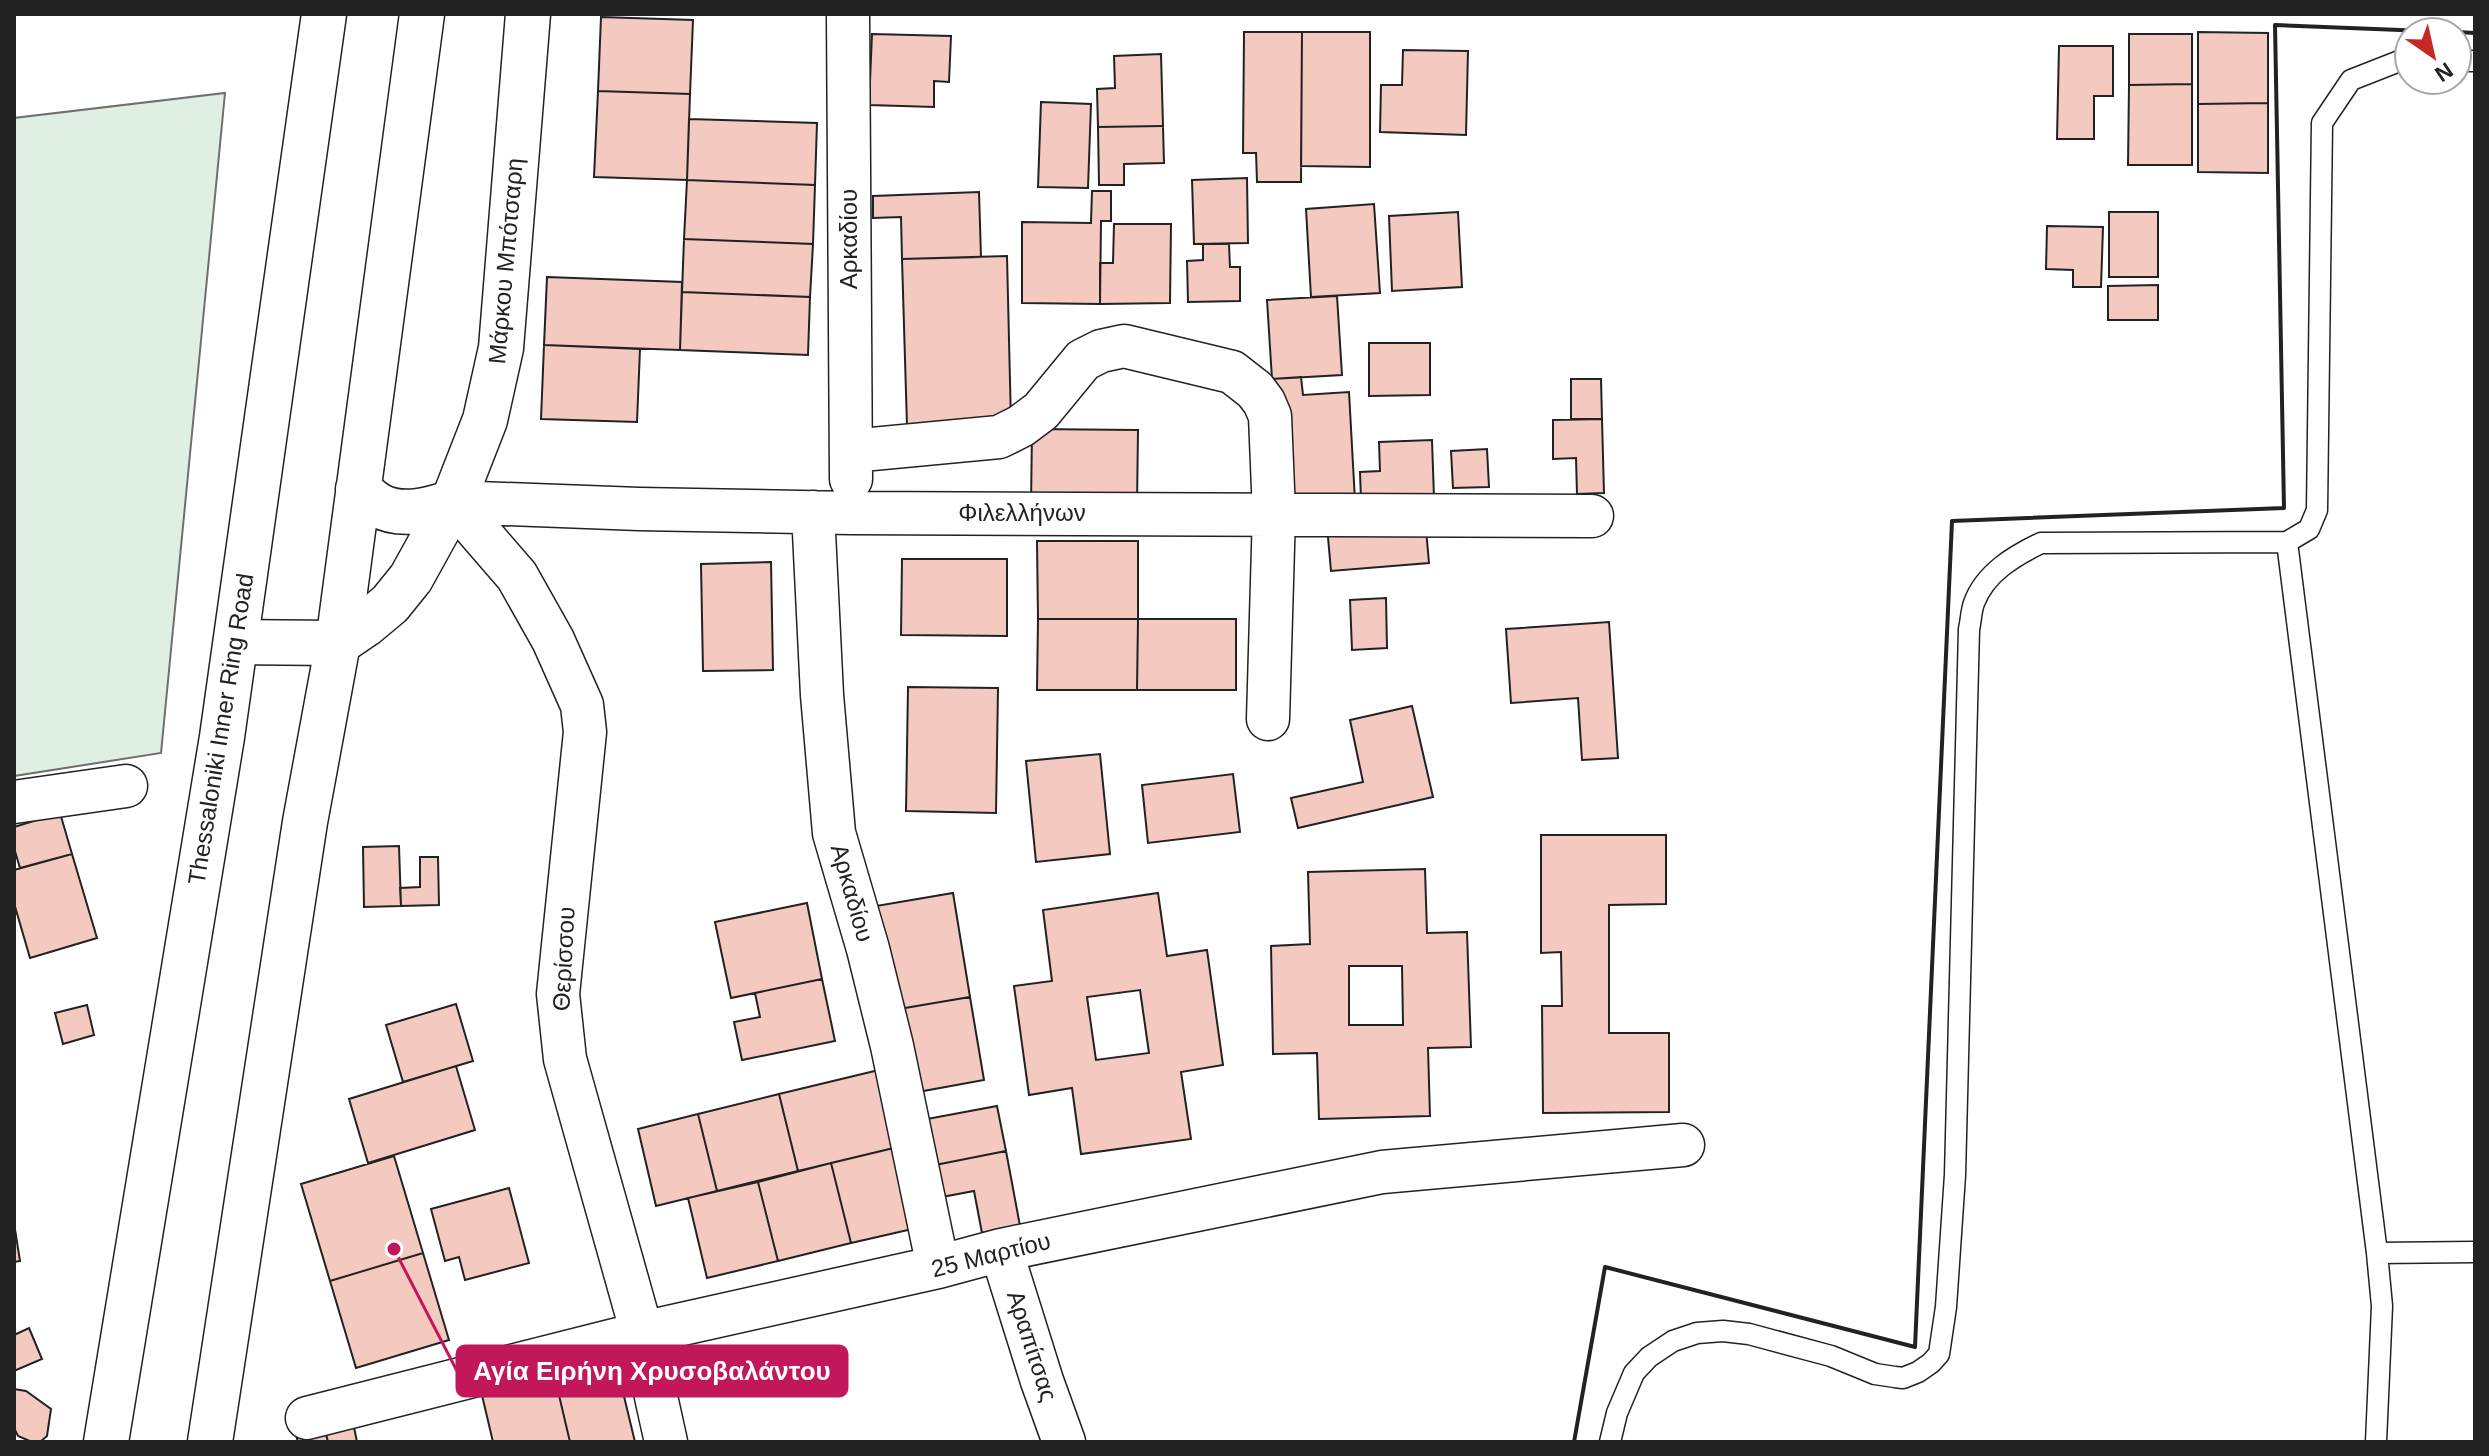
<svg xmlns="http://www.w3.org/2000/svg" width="2489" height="1456" font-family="Arial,sans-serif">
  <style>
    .green { fill: #e0efe3; stroke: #6f6f6f; stroke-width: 2 }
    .building { fill: #f3c9c0; stroke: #222; stroke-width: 2; fill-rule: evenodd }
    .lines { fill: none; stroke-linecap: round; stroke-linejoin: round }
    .service-casing { stroke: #222; stroke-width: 23 }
    .minor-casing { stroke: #222; stroke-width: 45 }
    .secondary-casing { stroke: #222; stroke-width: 47 }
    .trunk-casing { stroke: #222; stroke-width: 47 }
    .service { stroke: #fff; stroke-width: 20 }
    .minor { stroke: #fff; stroke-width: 42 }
    .secondary { stroke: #fff; stroke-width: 44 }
    .trunk { stroke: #fff; stroke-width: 44 }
    .wall { stroke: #222; stroke-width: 4 }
    .labels { text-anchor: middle; stroke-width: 6; stroke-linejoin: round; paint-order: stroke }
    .street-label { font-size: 24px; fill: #222; stroke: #fff }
    .leader { fill: none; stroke: #c2185b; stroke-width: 3 }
    .callout-dot { fill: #c2185b; stroke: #fff; stroke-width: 3 }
    .callout { fill: #c2185b; stroke: #c2185b; stroke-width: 3 }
    .callout-label { font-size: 26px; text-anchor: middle; font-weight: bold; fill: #fff }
  </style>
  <rect width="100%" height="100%" fill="#fff"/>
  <path class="green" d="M 225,93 L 161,753 L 14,776 L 14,118 Z"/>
  <path class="building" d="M 601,17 L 693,20 L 690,94 L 598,91 Z
    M 1244,32 L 1302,32 L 1301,182 L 1257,182 L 1256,153 L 1243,153 Z
    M 1302,32 L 1370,32 L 1370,167 L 1301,166 Z
    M 2198,32 L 2268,33 L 2268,103 L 2198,104 Z
    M 872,34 L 951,36 L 949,82 L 934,81 L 934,107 L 869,105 Z
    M 2129,34 L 2192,34 L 2192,84 L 2129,85 Z
    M 2059,46 L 2113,46 L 2113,96 L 2094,96 L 2094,139 L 2057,139 Z
    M 1403,50 L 1468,51 L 1466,135 L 1380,132 L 1381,85 L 1402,85 Z
    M 1161,54 L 1163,126 L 1098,127 L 1097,89 L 1115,88 L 1114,56 Z
    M 2192,84 L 2192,165 L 2128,165 L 2129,85 Z
    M 598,91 L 690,94 L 687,180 L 594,177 Z
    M 1041,102 L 1091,104 L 1088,188 L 1038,187 Z
    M 2268,103 L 2268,173 L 2198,172 L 2198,104 Z
    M 689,119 L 817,123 L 815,185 L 687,180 Z
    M 1163,126 L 1164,163 L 1124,164 L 1124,185 L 1099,185 L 1098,127 Z
    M 1247,178 L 1248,243 L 1194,244 L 1192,180 Z
    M 687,180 L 815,185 L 813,244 L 684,239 Z
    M 1092,191 L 1111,191 L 1111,221 L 1101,221 L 1100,304 L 1022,303 L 1022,222 L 1091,223 Z
    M 979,192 L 981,257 L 902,259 L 901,217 L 873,218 L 873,196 Z
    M 1374,204 L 1380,293 L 1311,297 L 1306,209 Z
    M 1458,212 L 1462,287 L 1392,291 L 1389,216 Z
    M 2109,212 L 2158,212 L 2158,277 L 2109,277 Z
    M 1114,224 L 1171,224 L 1170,303 L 1100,304 L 1100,263 L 1113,263 Z
    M 2047,226 L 2103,227 L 2101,287 L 2073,287 L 2073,270 L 2046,269 Z
    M 684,239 L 813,244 L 810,297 L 682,292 Z
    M 1203,244 L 1229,244 L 1230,267 L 1240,267 L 1240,301 L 1188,302 L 1187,261 L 1203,260 Z
    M 1007,256 L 1011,423 L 907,426 L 902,259 Z
    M 547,277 L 682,282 L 680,350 L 544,345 Z
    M 2158,285 L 2158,320 L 2108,320 L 2108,286 Z
    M 682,292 L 810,297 L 808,355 L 680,350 Z
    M 1337,296 L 1342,375 L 1272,379 L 1267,300 Z
    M 1369,343 L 1430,343 L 1430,395 L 1369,396 Z
    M 544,345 L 640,349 L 637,422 L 541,419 Z
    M 1301,377 L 1303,395 L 1349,392 L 1355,501 L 1279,505 L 1272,379 Z
    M 1571,379 L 1601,379 L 1602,419 L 1571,419 Z
    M 1602,419 L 1604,493 L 1577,494 L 1576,458 L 1553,459 L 1553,420 Z
    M 1032,429 L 1138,430 L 1137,506 L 1031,506 Z
    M 1432,440 L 1434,498 L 1361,500 L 1360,472 L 1380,471 L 1379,442 Z
    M 1487,449 L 1489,487 L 1453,488 L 1451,451 Z
    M 1425,518 L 1429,563 L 1331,571 L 1327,526 Z
    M 1037,541 L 1138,541 L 1138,619 L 1038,619 Z
    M 902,559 L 1007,559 L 1007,636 L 901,635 Z
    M 771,562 L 773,670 L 703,671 L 701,564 Z
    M 1386,598 L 1387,648 L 1352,650 L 1350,600 Z
    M 1038,619 L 1138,619 L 1137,690 L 1037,690 Z
    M 1138,619 L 1236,619 L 1236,690 L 1137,690 Z
    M 1609,622 L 1618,758 L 1582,760 L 1578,698 L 1511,703 L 1506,629 Z
    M 908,687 L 998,688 L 996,813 L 906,811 Z
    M 1412,706 L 1433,797 L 1298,828 L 1291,798 L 1363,782 L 1350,720 Z
    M 1100,754 L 1110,854 L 1036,862 L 1026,761 Z
    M 1233,774 L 1240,832 L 1148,843 L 1142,785 Z
    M 60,813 L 72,854 L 20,868 L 14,848 L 14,827 Z
    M 1541,835 L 1666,835 L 1666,904 L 1609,905 L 1609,1033 L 1669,1033 L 1669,1112 L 1543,1113 L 1542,1006 L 1562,1006 L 1561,952 L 1541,953 Z
    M 399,846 L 401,906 L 364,907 L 363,847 Z
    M 72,854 L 97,938 L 30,958 L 14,903 L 14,870 Z
    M 420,857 L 438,857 L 439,905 L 401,906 L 400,888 L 420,887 Z
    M 1425,869 L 1427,933 L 1467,932 L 1471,1047 L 1428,1048 L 1430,1116 L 1319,1119 L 1317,1053 L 1273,1054 L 1271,946 L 1310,944 L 1308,872 ZM 1349,966 L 1402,966 L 1403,1025 L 1349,1025 Z
    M 953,893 L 970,997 L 893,1010 L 876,906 Z
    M 1158,893 L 1167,956 L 1207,950 L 1223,1065 L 1181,1072 L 1191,1139 L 1081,1154 L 1072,1088 L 1029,1095 L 1014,986 L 1052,981 L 1043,910 ZM 1140,990 L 1149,1053 L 1096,1060 L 1087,997 Z
    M 807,903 L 822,979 L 731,998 L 715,922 Z
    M 822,979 L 835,1041 L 742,1060 L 734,1022 L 760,1017 L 755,993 Z
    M 970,997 L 984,1080 L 907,1094 L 893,1010 Z
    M 456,1004 L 473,1061 L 403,1082 L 386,1025 Z
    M 87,1005 L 94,1035 L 63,1044 L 55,1013 Z
    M 456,1066 L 475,1130 L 368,1163 L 349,1099 Z
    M 883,1069 L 902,1146 L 798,1171 L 779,1094 Z
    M 779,1094 L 798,1171 L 717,1191 L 698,1114 Z
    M 997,1106 L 1006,1151 L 920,1168 L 911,1122 Z
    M 698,1114 L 717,1191 L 656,1206 L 638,1129 Z
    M 902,1146 L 921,1227 L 851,1243 L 831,1163 Z
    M 1006,1151 L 1020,1226 L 982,1233 L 974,1191 L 926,1200 L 920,1168 Z
    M 394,1156 L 423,1253 L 330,1281 L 301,1184 Z
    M 831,1163 L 851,1243 L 778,1261 L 758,1182 Z
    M 758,1182 L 778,1261 L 707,1278 L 688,1198 Z
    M 509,1188 L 529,1263 L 465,1280 L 459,1257 L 445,1261 L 431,1209 Z
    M 14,1223 L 20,1261 L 14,1262 Z
    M 423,1253 L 449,1340 L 356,1368 L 330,1281 Z
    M 29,1328 L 42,1359 L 14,1371 L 14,1335 Z
    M 615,1359 L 635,1442 L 570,1442 L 554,1374 Z
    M 554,1374 L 570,1442 L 493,1442 L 481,1391 Z
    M 14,1389 L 26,1391 L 51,1409 L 47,1436 L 40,1442 L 32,1442 L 18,1436 L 14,1428 Z
    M 323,1424 L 328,1442 L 298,1442 L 295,1432 Z
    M 354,1427 L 357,1442 L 328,1442 L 326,1434 Z"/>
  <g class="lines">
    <defs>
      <path id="service" d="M 2457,61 L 2475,61
        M 2377,1253 L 2287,542 L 2309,529 L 2317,510 L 2322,123 L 2351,80 L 2402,60 L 2409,60
        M 1610,1442 L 1617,1413 L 1634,1373 L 1649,1357 L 1673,1341 L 1697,1333 L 1723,1331 L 1749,1334 L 1831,1356 L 1875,1374 L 1895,1377 L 1903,1378 L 1918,1372 L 1931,1363 L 1939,1354 L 1946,1307 L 1955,1175 L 1969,629 C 1971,621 1971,611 1974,603 C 1985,573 2014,556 2041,543 L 2287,542
        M 2376,1442 L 2382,1306 L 2377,1253 L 2475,1252"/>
      <path id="minor" d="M 848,14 L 851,479
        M 851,451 L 999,437 L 1021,426 L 1041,411 L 1083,360 L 1101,351 L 1124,346 L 1232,372 L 1255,390 L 1264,402 L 1270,416 L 1274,513 L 1268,719
        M 453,502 L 639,509 L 851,513 L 1592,516
        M 453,502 L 517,576 L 553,640 L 582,705 L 585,732 L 558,994 L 565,1059 L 642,1333 L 666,1442
        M 813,512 L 822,695 L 834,833 L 868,949 L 892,1046 L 938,1267
        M 14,802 L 126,786
        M 1001,1250 L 1042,1381 L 1064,1442
        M 307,1418 L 642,1333 L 938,1267 L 1001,1250 L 1382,1172 L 1683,1145"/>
      <path id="secondary" d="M 236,642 L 338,643 L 366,624 L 390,604 L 411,578 L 453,502 L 485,420 L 501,348 L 528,14"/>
      <path id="trunk" d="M 358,489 C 364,494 371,501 378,505 C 401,518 430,510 453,502
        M 106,1442 L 222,737 L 324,14
        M 210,1442 L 305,822 L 338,643 L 422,14"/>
    </defs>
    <use href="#service" class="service-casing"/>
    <use href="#minor" class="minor-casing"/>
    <use href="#secondary" class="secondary-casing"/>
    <use href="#trunk" class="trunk-casing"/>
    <use href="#service" class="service"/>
    <use href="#minor" class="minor"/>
    <use href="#secondary" class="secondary"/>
    <use href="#trunk" class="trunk"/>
    <path class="wall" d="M 2457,32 L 2475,33
      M 1574,1442 L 1605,1267 L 1915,1347 L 1952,521 L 2284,508 L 2275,25 L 2451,32"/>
  </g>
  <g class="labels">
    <g class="street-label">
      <text transform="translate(849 239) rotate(-90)" y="8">Αρκαδίου</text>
      <text transform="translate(506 261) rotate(-85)" y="8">Μάρκου Μπότσαρη</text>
      <text x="1022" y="521">Φιλελλήνων</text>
      <text transform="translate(221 729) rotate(-81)" y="8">Thessaloniki Inner Ring Road</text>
      <text transform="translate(852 893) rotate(74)" y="8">Αρκαδίου</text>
      <text transform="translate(564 959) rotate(-87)" y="8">Θερίσσου</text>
      <text transform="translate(991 1255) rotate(-14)" y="8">25 Μαρτίου</text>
      <text transform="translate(1032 1346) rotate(72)" y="8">Αραπίτσας</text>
    </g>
  </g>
  <path class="leader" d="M394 1249L457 1371"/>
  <circle class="callout-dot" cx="394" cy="1249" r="8"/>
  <rect class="callout" x="457" y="1346" width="390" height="50" rx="8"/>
  <g class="callout-label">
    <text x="652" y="1380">Αγία Ειρήνη Χρυσοβαλάντου</text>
  </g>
  <rect width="2489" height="1456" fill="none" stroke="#222222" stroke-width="32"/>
  <g transform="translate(2433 56) rotate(146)"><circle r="38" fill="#ffffff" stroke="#a7a7a7" stroke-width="2"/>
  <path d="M0-6L14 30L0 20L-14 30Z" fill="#c62828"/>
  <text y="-12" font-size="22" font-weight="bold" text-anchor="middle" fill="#222222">N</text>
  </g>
</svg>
